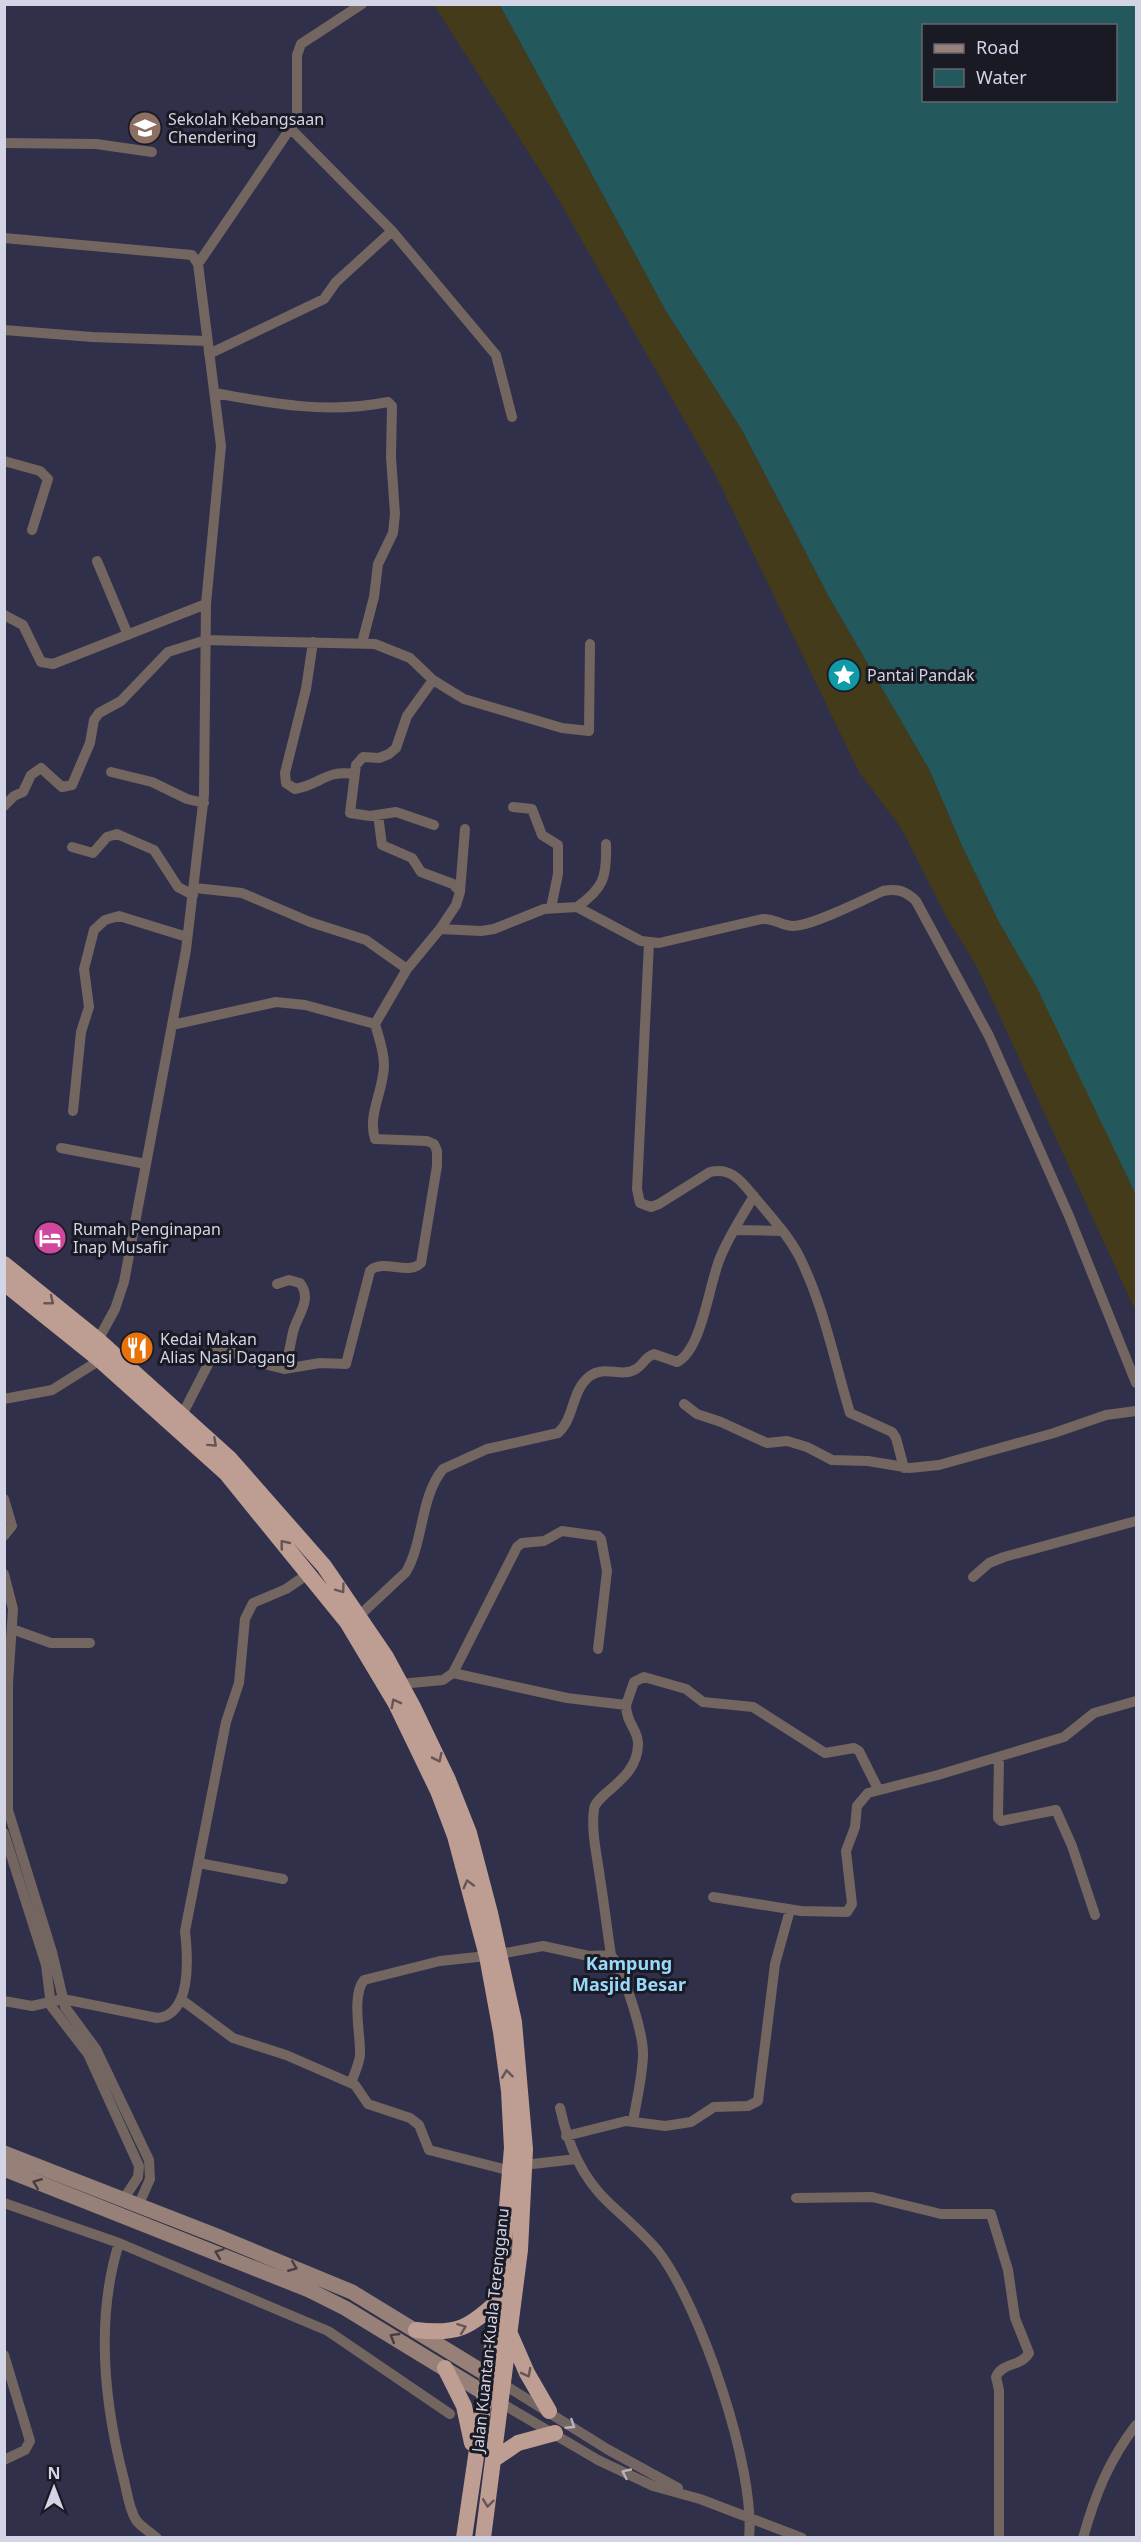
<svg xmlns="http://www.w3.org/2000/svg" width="1141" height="2542" font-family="'Noto Sans',sans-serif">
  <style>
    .sand { fill: #433b1a }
    .water { fill: #23595c; fill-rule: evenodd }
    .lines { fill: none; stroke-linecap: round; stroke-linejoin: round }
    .minor { stroke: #73655f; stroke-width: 10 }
    .secondary { stroke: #978077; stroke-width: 15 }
    .trunk { stroke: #be9e92; stroke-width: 16 }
    .oneway { stroke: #645556 }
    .oneway2 { stroke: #463e42 }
    .oneway3 { stroke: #b6b3bd }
    .labels { text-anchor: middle; stroke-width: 6; stroke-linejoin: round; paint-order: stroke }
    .poi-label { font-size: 16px; fill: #d3d4e5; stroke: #1a1a25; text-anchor: start }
    .street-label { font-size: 16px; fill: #d3d4e5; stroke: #1a1a25 }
    .neighbourhood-label { font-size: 18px; font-weight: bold; fill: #98d8fa; stroke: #1a1a25 }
  </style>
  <rect width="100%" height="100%" fill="#30304a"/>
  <path class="sand" d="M 434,5 L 500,5 L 666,311 L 742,430 L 829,597 L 929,769 L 963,848 L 999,922 L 1036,986 L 1086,1088 L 1136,1195 L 1136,1312 L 977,967 L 947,918 L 901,828 L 859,772 L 714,472 L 557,197 Z"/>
  <path class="water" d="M 500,5 L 1136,5 L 1136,1195 L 1036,986 L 999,922 L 963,848 L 929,769 L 829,597 L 742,430 L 666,311 ZM 924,26 L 1116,26 L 1116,100 L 924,100 Z"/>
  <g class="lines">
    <path class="minor" d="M 290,128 L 392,231 L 496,355 L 512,417
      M 4,143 L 96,144 L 152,152
      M 4,238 L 192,255 L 198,264 L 221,446 L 206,604 L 204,795 L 186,950 L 124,1282 L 115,1309 L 98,1340
      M 198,264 L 294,123 L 297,116 L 297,55 L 301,44 L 362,4
      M 4,330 L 92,337 L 207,341
      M 209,354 L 324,299 L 336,282 L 392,231
      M 215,393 C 273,404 328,414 388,402 L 392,406 L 391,457 L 395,514 L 393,533 L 378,564 L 374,597 L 362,643
      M 4,461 L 40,471 L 48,479 L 32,530
      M 97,561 L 128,635
      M 4,615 L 23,625 L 41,662 L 53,664 L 206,604
      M 313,642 L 306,689 L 285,773 L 286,783 L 295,789 C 323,784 323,770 355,774
      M 433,680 L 407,716 L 396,748 L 389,754 L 379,758 L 363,757 L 356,765 L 350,813 L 370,816 L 396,812 L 434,825
      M 111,772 L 152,782 L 187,799 L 204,803
      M 4,806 L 14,796 L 23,792 L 31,775 L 41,768 L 62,787 L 72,785 L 90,743 L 94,720 L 99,713 L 121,701 L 168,652 L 206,640 L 375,644 L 410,658 L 433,680 L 464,699 L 562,728 L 589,731 L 590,644
      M 513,807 L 532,809 L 542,835 L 558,845 L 558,874 L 551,908
      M 378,815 L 382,845 L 412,858 L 421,872 L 453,884 L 460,892
      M 72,847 L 93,853 L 107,837 L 117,834 L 154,850 L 178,887 L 193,895
      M 195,888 L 242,893 L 310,922 L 366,940 L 407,969
      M 577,907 C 604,888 607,877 606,844
      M 440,929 L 481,931 L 494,929 L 544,909 L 577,907 L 641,941 L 659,943 L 762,919 C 775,918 781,926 793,926 C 812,926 863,900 883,891 C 897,888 906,891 916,901 L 989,1036 L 1069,1216 L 1136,1383
      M 649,943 L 637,1189 L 640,1203 L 651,1207 L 659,1204 L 710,1172 C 733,1166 744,1185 757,1200 C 772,1218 788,1235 799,1256 C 824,1306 834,1360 850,1413 L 892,1432 L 896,1438 L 904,1468
      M 172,1025 L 276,1002 L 305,1005 L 375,1024 L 407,969 L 440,929 L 456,905 L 460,892 L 465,829
      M 73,1111 L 81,1032 L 89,1007 L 84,969 L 94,930 L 105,920 L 119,916 L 187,937
      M 61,1148 L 146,1164
      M 735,1230 L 782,1231
      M 277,1284 L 289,1280 L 300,1283 C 313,1300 297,1315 293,1332 C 290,1345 289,1356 284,1369
      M 4,1399 L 52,1390 L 100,1360
      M 684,1404 L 697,1414 L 721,1422 L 767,1443 L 787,1441 L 807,1447 L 832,1460 L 868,1461 L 910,1468 L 939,1465 L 1054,1433 L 1106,1415 L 1136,1411
      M 182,1415 L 215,1351 L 227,1350 L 249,1360 L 284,1369 L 320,1363 L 346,1364 L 370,1271 C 383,1258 408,1276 421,1263 L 437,1166 L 437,1151 L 434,1144 L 427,1141 L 375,1139 C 367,1115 384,1090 384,1065 C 384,1051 379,1038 375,1024
      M 4,1499 L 12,1526 L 4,1536
      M 4,1574 L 13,1609 L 8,1684 L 8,1810 L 52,1952 L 65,2007 L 96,2049 L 149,2160 L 150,2179 L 138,2206
      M 973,1577 L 989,1563 L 1004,1557 L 1136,1521
      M 360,1615 L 406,1572 C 424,1541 420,1497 443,1469 L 487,1449 L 558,1433 C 575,1418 571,1390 590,1376 C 604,1365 622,1378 636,1369 C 643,1365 645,1357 654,1354 L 677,1362 C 702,1350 709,1284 720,1258 C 729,1236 742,1216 754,1196
      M 12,1629 L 51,1643 L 90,1643
      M 453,1673 L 517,1547 L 522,1543 L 544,1541 L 562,1531 L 598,1536 L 601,1539 L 607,1571 L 598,1649
      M 400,1684 L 443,1680 L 453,1673 L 567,1698 L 626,1705 L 634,1682 L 644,1677 L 686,1689 L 703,1702 L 753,1707 L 825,1753 L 854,1748 L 859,1751 L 878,1789
      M 626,1705 C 626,1723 638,1730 638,1743 C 639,1779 596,1793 594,1809 C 591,1832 597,1855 600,1878 C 604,1903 607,1929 611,1955 C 624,1972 644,2034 643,2056 C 642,2078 637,2099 633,2121
      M 999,1757 L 998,1818 L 1001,1821 L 1056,1810 L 1072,1846 L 1095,1915
      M 4,1833 L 46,1965 L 51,2006 L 88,2054 L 139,2166 L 138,2177 L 123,2200
      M 199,1863 L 283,1879
      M 713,1897 L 801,1911 L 847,1912 L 852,1904 L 846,1851 L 855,1827 L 857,1806 L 868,1793 L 938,1775 L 1064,1737 L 1094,1713 L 1136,1701
      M 500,1954 L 543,1946 L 589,1956 L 611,1955
      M 182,2000 L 233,2038 L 286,2055 L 355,2085 L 368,2104 L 410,2118 L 419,2125 L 429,2150 L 511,2171
      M 4,2001 L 32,2006 L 63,1999 L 157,2018 C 192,2015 188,1958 185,1931 L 226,1722 L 239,1683 L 245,1619 L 253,1603 L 286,1589 L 308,1574
      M 351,2083 C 354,2074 359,2065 360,2055 C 361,2036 351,1996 364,1980 L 440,1961 L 487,1956
      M 560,2108 C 568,2144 581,2177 609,2203 C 626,2219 643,2233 658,2251 C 700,2305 756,2469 749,2538
      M 566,2136 L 626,2121 L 665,2126 L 691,2122 L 714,2107 L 748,2106 L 758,2101 L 775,1964 L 790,1910
      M 524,2165 L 576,2159
      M 796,2198 L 872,2197 L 941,2214 L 991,2214 L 1008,2270 L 1015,2318 L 1029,2353 C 1021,2367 1002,2362 996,2377 L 999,2390 L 999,2538
      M 4,2203 L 119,2243 L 328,2331 L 450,2414
      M 119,2243 C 95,2320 104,2403 124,2480 C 127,2492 129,2509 136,2520 C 141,2527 150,2532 157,2538
      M 4,2355 L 30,2441 L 25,2450 L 4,2460
      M 503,2384 L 607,2449 L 678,2488
      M 501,2403 L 598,2460 L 653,2486 L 700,2499 L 802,2538
      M 1083,2538 C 1095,2495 1109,2460 1136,2425"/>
    <path class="secondary" d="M 4,2153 L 217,2236 L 352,2292 L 496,2380
      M 4,2169 L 309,2290 L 345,2308 L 494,2399"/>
    <path class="trunk" d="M 4,1264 L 98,1340 L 230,1459 L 324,1566 L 386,1657 L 413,1707 L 448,1780 L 469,1833 L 490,1913 L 514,2022 L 525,2149 L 520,2250 L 483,2538
      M 4,1283 L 100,1360 L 226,1473 L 347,1622 L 396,1704 L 438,1791 L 455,1836 L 487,1956 L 501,2032 L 509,2091 L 512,2148 L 499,2300 L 464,2538
      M 416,2330 C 457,2335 469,2328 499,2300
      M 510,2334 L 527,2373 L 549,2411
      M 445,2368 L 464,2406 L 472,2443
      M 493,2460 L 518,2443 L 555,2433"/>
  </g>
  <defs><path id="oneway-chevron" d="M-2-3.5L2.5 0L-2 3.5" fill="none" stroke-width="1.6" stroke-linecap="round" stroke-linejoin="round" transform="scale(1.5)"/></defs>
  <g class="oneway">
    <use href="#oneway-chevron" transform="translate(50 1301) rotate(39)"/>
    <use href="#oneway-chevron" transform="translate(213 1443) rotate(42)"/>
    <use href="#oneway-chevron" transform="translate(284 1544) rotate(-129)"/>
    <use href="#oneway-chevron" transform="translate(341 1589) rotate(54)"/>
    <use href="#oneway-chevron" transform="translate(395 1703) rotate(-118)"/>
    <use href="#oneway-chevron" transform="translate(438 1758) rotate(64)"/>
    <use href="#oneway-chevron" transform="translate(468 1884) rotate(-105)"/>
    <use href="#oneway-chevron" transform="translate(507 2074) rotate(-97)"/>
    <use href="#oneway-chevron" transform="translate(462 2328) rotate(-21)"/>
    <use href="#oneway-chevron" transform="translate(527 2373) rotate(62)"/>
    <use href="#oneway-chevron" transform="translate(488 2503) rotate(97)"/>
  </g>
  <g class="oneway2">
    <use href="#oneway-chevron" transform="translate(37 2183) rotate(-158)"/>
    <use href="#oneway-chevron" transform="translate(219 2253) rotate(-159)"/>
    <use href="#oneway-chevron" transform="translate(293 2267) rotate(22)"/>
    <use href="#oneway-chevron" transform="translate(394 2337) rotate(-149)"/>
  </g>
  <g class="oneway3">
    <use href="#oneway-chevron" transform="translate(571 2425) rotate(33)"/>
    <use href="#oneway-chevron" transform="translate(626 2473) rotate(-155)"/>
  </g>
  <defs>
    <symbol id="school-disc" viewBox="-11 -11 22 22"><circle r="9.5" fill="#8d6e63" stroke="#1a1a25"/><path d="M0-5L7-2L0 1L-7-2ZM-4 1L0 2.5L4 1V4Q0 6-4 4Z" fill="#fff"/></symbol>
    <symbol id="sight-disc" viewBox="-11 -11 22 22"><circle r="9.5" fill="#0f9aa8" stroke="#1a1a25"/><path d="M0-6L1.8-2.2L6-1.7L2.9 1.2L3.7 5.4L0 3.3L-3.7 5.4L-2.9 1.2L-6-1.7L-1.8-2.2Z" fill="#fff"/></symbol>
    <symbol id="hotel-disc" viewBox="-11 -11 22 22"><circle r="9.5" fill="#d1479c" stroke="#1a1a25"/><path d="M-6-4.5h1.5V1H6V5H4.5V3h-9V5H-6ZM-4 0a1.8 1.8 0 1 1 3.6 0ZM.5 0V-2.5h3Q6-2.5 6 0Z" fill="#fff"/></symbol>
    <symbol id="restaurant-disc" viewBox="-11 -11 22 22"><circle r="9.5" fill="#e8710a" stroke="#1a1a25"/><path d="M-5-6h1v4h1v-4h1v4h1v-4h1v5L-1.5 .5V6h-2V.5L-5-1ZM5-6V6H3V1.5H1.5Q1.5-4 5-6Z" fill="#fff"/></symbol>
  </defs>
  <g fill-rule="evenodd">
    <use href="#school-disc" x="126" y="109" width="38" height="38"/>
    <use href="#sight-disc" x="825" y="656" width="38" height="38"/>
    <use href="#hotel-disc" x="31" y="1219" width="38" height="38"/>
    <use href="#restaurant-disc" x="118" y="1329" width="38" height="38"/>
  </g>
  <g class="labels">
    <g class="poi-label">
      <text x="168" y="125">Sekolah Kebangsaan<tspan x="168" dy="18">Chendering</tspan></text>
      <text x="867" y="681">Pantai Pandak</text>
      <text x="73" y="1235">Rumah Penginapan<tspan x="73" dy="18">Inap Musafir</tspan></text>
      <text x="160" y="1345">Kedai Makan<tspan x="160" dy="18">Alias Nasi Dagang</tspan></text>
    </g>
    <g class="street-label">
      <text transform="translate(490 2330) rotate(-84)" y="6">Jalan Kuantan-Kuala Terengganu</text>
    </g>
    <g class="neighbourhood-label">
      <text x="629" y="1970">Kampung<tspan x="629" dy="21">Masjid Besar</tspan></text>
    </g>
  </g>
  <rect width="1141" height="2542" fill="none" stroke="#d3d4e5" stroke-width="12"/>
  <rect x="922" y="24" width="195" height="78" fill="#1a1a25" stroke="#646472" stroke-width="1.5"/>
  <rect x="934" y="44" width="30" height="9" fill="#978077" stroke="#646472" stroke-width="1.5"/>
  <text x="976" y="54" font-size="18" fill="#d3d4e5">Road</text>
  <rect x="934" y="69" width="30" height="18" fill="#23595c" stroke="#646472" stroke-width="1.5"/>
  <text x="976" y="84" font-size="18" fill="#d3d4e5">Water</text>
  <g transform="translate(54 2488)" stroke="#1a1a25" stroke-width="4.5" paint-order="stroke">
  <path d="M0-4.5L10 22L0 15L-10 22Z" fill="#d3d4e5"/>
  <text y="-9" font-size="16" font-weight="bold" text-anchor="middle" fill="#d3d4e5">N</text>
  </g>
</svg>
